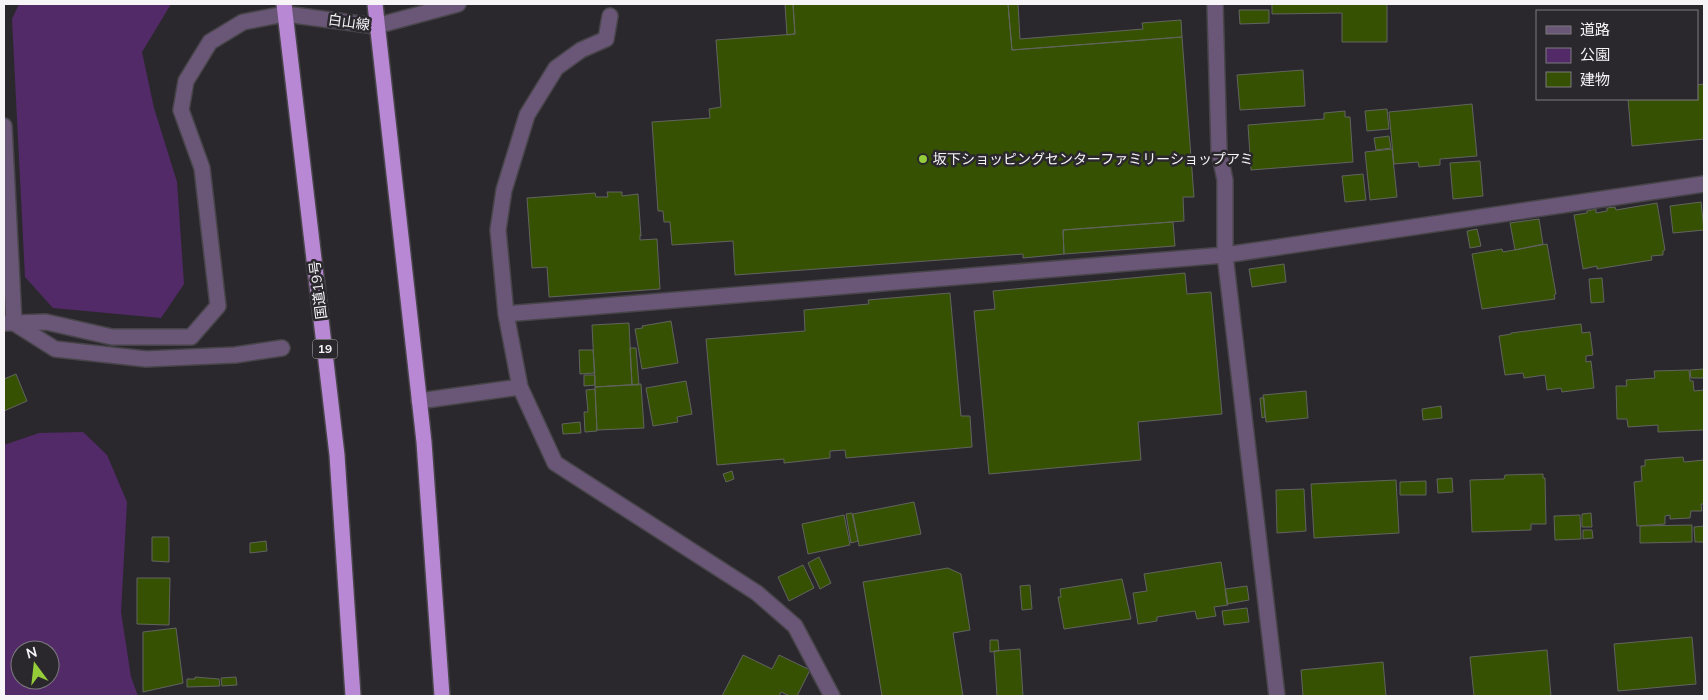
<svg xmlns="http://www.w3.org/2000/svg" width="1708" height="700" font-family="Mulish,'Noto Sans JP',sans-serif">
  <style>
    .green { fill: #522a68; fill-rule: evenodd }
    .building { fill: #375103; stroke: #61645e }
    .lines { fill: none; stroke-linecap: round; stroke-linejoin: round }
    .minor-casing { stroke: #474549; stroke-width: 18 }
    .tertiary-casing { stroke: #474549; stroke-width: 18 }
    .trunk-casing { stroke: #474549; stroke-width: 18 }
    .minor { stroke: #6a5677; stroke-width: 15 }
    .tertiary { stroke: #6a5677; stroke-width: 15 }
    .trunk { stroke: #b888d4; stroke-width: 15 }
    .poi-dot { fill: #95cc3a; stroke: #2b282d; stroke-width: 2 }
    .labels { text-anchor: middle; stroke-width: 5; stroke-linejoin: round; paint-order: stroke }
    .shield { fill: #2b282d; stroke: #b9b7ba; stroke-width: 1 }
    .shield-label { font-size: 12px; font-weight: bold; fill: #f6f4f7 }
    .street-label { font-size: 14px; fill: #f6f4f7; stroke: #2b282d }
    .poi-label { font-size: 14px; fill: #f6f4f7; stroke: #2b282d; text-anchor: start }
  </style>
  <rect width="100%" height="100%" fill="#2b282d"/>
  <path class="green" d="M 19,4 L 171,4 L 142,52 L 154,108 L 177,182 L 184,284 L 161,318 L 53,308 L 25,277 L 12,19 Z
    M 83,432 L 107,455 L 127,502 L 121,612 L 131,677 L 138,696 L 4,696 L 4,445 L 39,433 ZM 20,650 L 50,650 L 50,680 L 20,680 Z"/>
  <path class="building" d="M 785,4 L 793,4 L 795,34 L 787,35 Z
    M 793,4 L 1008,4 L 1012,50 L 1182,37 L 1194,197 L 1183,197 L 1184,221 L 1063,230 L 1064,254 L 1023,258 L 1023,254 L 735,275 L 733,241 L 672,245 L 670,222 L 664,222 L 663,211 L 658,211 L 652,122 L 710,118 L 709,109 L 721,107 L 716,40 L 795,34 Z
    M 1008,4 L 1018,4 L 1020,39 L 1143,29 L 1142,23 L 1181,20 L 1182,37 L 1012,50 Z
    M 1272,4 L 1387,4 L 1387,42 L 1342,42 L 1342,13 L 1272,14 Z
    M 1239,10 L 1269,10 L 1269,23 L 1240,24 Z
    M 1303,70 L 1305,106 L 1240,110 L 1237,75 Z
    M 1704,84 L 1704,139 L 1632,146 L 1628,99 L 1697,99 L 1697,85 Z
    M 1472,104 L 1477,156 L 1440,159 L 1440,165 L 1419,167 L 1418,162 L 1394,164 L 1389,112 Z
    M 1387,109 L 1389,129 L 1367,131 L 1365,111 Z
    M 1345,111 L 1345,117 L 1350,117 L 1353,162 L 1251,170 L 1248,125 L 1324,119 L 1324,113 Z
    M 1389,136 L 1391,148 L 1376,150 L 1374,138 Z
    M 1392,149 L 1397,197 L 1370,200 L 1365,152 Z
    M 1480,161 L 1483,196 L 1453,199 L 1450,163 Z
    M 1363,174 L 1366,200 L 1345,202 L 1342,176 Z
    M 607,192 L 622,192 L 622,196 L 638,194 L 641,236 L 640,235 L 640,240 L 657,239 L 660,289 L 549,297 L 547,267 L 532,268 L 527,198 L 595,193 L 596,197 L 608,197 Z
    M 1701,202 L 1704,230 L 1673,233 L 1670,206 Z
    M 1657,203 L 1665,250 L 1663,251 L 1663,255 L 1651,256 L 1652,260 L 1597,269 L 1597,266 L 1583,269 L 1574,215 L 1587,213 L 1587,211 L 1596,209 L 1596,213 L 1607,211 L 1607,208 L 1615,207 L 1616,210 Z
    M 1539,219 L 1543,244 L 1515,250 L 1510,223 Z
    M 1173,222 L 1175,246 L 1064,254 L 1063,230 Z
    M 1477,229 L 1481,246 L 1470,248 L 1467,231 Z
    M 1547,244 L 1556,294 L 1554,295 L 1555,299 L 1482,309 L 1472,254 L 1502,249 L 1503,252 Z
    M 1284,264 L 1286,282 L 1252,287 L 1249,269 Z
    M 1185,273 L 1187,294 L 1211,292 L 1222,414 L 1138,422 L 1141,460 L 989,474 L 974,311 L 995,309 L 993,291 Z
    M 1602,278 L 1604,302 L 1591,303 L 1589,279 Z
    M 950,293 L 961,416 L 970,416 L 972,447 L 846,458 L 845,450 L 830,451 L 830,458 L 784,463 L 784,459 L 717,465 L 706,339 L 805,331 L 804,310 L 869,304 L 868,300 Z
    M 671,321 L 678,363 L 642,369 L 635,329 L 643,328 L 642,326 Z
    M 629,323 L 632,385 L 595,387 L 592,325 Z
    M 1581,324 L 1582,333 L 1590,332 L 1593,355 L 1586,356 L 1586,362 L 1591,361 L 1594,388 L 1562,392 L 1561,388 L 1547,390 L 1545,375 L 1524,378 L 1523,373 L 1505,375 L 1499,336 L 1511,334 L 1511,333 Z
    M 630,348 L 636,348 L 639,385 L 632,385 Z
    M 579,350 L 593,350 L 595,373 L 580,374 Z
    M 1704,369 L 1704,378 L 1691,378 L 1690,370 Z
    M 1689,370 L 1690,381 L 1693,381 L 1694,391 L 1704,390 L 1704,430 L 1658,432 L 1658,425 L 1628,427 L 1627,419 L 1617,419 L 1616,386 L 1627,386 L 1626,380 L 1655,378 L 1654,371 Z
    M 16,374 L 27,401 L 4,411 L 4,379 Z
    M 584,375 L 595,375 L 595,385 L 584,386 Z
    M 686,381 L 692,414 L 677,417 L 678,422 L 653,426 L 646,388 Z
    M 641,384 L 644,428 L 597,430 L 595,387 Z
    M 595,389 L 597,431 L 585,432 L 584,412 L 588,412 L 586,390 Z
    M 1306,391 L 1308,418 L 1266,422 L 1263,395 Z
    M 1260,398 L 1264,398 L 1265,417 L 1262,418 Z
    M 1441,406 L 1442,418 L 1423,420 L 1422,409 Z
    M 580,422 L 581,433 L 563,434 L 562,424 Z
    M 1683,457 L 1684,462 L 1704,460 L 1704,504 L 1701,504 L 1702,511 L 1691,511 L 1690,518 L 1670,519 L 1670,515 L 1665,516 L 1665,524 L 1637,526 L 1634,482 L 1642,481 L 1641,466 L 1645,466 L 1645,460 Z
    M 732,471 L 734,479 L 726,482 L 723,474 Z
    M 1543,474 L 1543,478 L 1545,478 L 1546,524 L 1531,524 L 1531,530 L 1472,532 L 1470,480 L 1504,479 L 1505,475 Z
    M 1452,478 L 1453,492 L 1438,493 L 1437,479 Z
    M 1396,480 L 1399,533 L 1314,538 L 1311,484 Z
    M 1426,481 L 1426,495 L 1400,495 L 1400,482 Z
    M 1304,489 L 1306,531 L 1277,533 L 1276,490 Z
    M 914,502 L 921,534 L 859,546 L 853,514 Z
    M 852,513 L 858,541 L 851,543 L 846,514 Z
    M 1591,513 L 1592,527 L 1582,527 L 1582,514 Z
    M 844,515 L 850,545 L 808,554 L 802,524 Z
    M 1580,515 L 1581,539 L 1555,540 L 1554,516 Z
    M 1692,525 L 1692,542 L 1640,543 L 1640,526 Z
    M 1704,526 L 1704,542 L 1695,542 L 1694,527 Z
    M 1583,530 L 1592,530 L 1593,538 L 1583,539 Z
    M 152,537 L 169,537 L 169,562 L 152,561 Z
    M 266,541 L 267,551 L 250,553 L 250,543 Z
    M 819,557 L 831,583 L 820,589 L 808,563 Z
    M 1221,562 L 1228,605 L 1214,607 L 1216,616 L 1197,619 L 1195,611 L 1157,617 L 1157,621 L 1138,624 L 1133,593 L 1147,591 L 1144,574 Z
    M 803,565 L 814,588 L 789,601 L 778,577 Z
    M 948,568 L 961,574 L 970,630 L 953,633 L 963,696 L 882,696 L 863,582 Z
    M 137,578 L 170,578 L 169,625 L 137,624 Z
    M 1122,579 L 1131,619 L 1064,629 L 1058,597 L 1061,597 L 1060,589 Z
    M 1030,585 L 1032,609 L 1022,610 L 1020,586 Z
    M 1247,586 L 1249,600 L 1227,604 L 1225,589 Z
    M 1247,608 L 1249,622 L 1224,625 L 1222,611 Z
    M 176,628 L 183,683 L 143,692 L 143,632 Z
    M 1692,637 L 1696,684 L 1618,691 L 1614,644 Z
    M 990,640 L 998,640 L 999,651 L 990,652 Z
    M 1020,649 L 1023,696 L 997,696 L 994,651 Z
    M 1547,650 L 1551,696 L 1474,696 L 1470,657 Z
    M 743,655 L 772,669 L 779,655 L 810,670 L 797,696 L 790,696 L 781,692 L 779,696 L 722,696 Z
    M 1383,662 L 1386,696 L 1303,696 L 1301,670 Z
    M 195,677 L 219,679 L 220,686 L 187,687 L 187,679 L 195,679 Z
    M 236,677 L 237,685 L 222,686 L 221,678 Z"/>
  <g class="lines">
    <defs>
      <path id="minor" d="M 1215,4 L 1219,151 L 1225,180 L 1225,255 L 1277,696
        M 610,16 L 606,39 L 581,50 L 556,68 L 527,115 L 504,190 L 498,230 L 506,314 L 520,387 L 555,463 L 757,593 L 795,626 L 832,696
        M 4,126 L 14,323
        M 506,314 L 1225,255 L 1704,184
        M 4,323 L 14,323 L 55,349 L 146,359 L 235,355 L 282,348
        M 419,401 L 520,387"/>
      <path id="tertiary" d="M 14,323 L 46,322 L 112,337 L 191,337 L 218,306 L 202,168 L 181,110 L 186,81 L 210,42 L 243,22 L 285,14 L 376,26 L 458,4"/>
      <path id="trunk" d="M 284,4 L 337,455 L 353,696
        M 375,4 L 424,442 L 442,696"/>
    </defs>
    <use href="#minor" class="minor-casing"/>
    <use href="#tertiary" class="tertiary-casing"/>
    <use href="#trunk" class="trunk-casing"/>
    <use href="#minor" class="minor"/>
    <use href="#tertiary" class="tertiary"/>
    <use href="#trunk" class="trunk"/>
  </g>
  <circle class="poi-dot" cx="923" cy="159" r="5"/>
  <g class="labels">
    <rect class="shield" x="312.5" y="339.5" width="25" height="19" rx="4"/>
    <g class="shield-label">
      <text x="325" y="353">19</text>
    </g>
    <g class="street-label">
      <text transform="translate(349 22) rotate(8)" y="5">白山線</text>
      <text transform="translate(318 290) rotate(-97)" y="5">国道19号</text>
    </g>
    <g class="poi-label">
      <text x="933" y="164">坂下ショッピングセンターファミリーショップアミ</text>
    </g>
  </g>
  <rect width="1708" height="700" fill="none" stroke="#f6f4f7" stroke-width="10"/>
  <rect x="1536" y="10" width="162" height="90" fill="#2b282d" stroke="#7c7a7e"/>
  <rect x="1546" y="26" width="25" height="8" fill="#6a5677" stroke="#7c7a7e"/>
  <text x="1580" y="35" font-size="15" fill="#f6f4f7">道路</text>
  <rect x="1546" y="48" width="25" height="15" fill="#522a68" stroke="#7c7a7e"/>
  <text x="1580" y="60" font-size="15" fill="#f6f4f7">公園</text>
  <rect x="1546" y="72" width="25" height="15" fill="#375103" stroke="#7c7a7e"/>
  <text x="1580" y="85" font-size="15" fill="#f6f4f7">建物</text>
  <g transform="translate(35 665) rotate(345)"><circle r="24" fill="#2b282d" stroke="#7c7a7e"/>
  <path d="M0-4L9 19L0 12L-9 19Z" fill="#95cc3a"/>
  <text y="-8" font-size="14" font-weight="bold" text-anchor="middle" fill="#f6f4f7">N</text>
  </g>
</svg>
